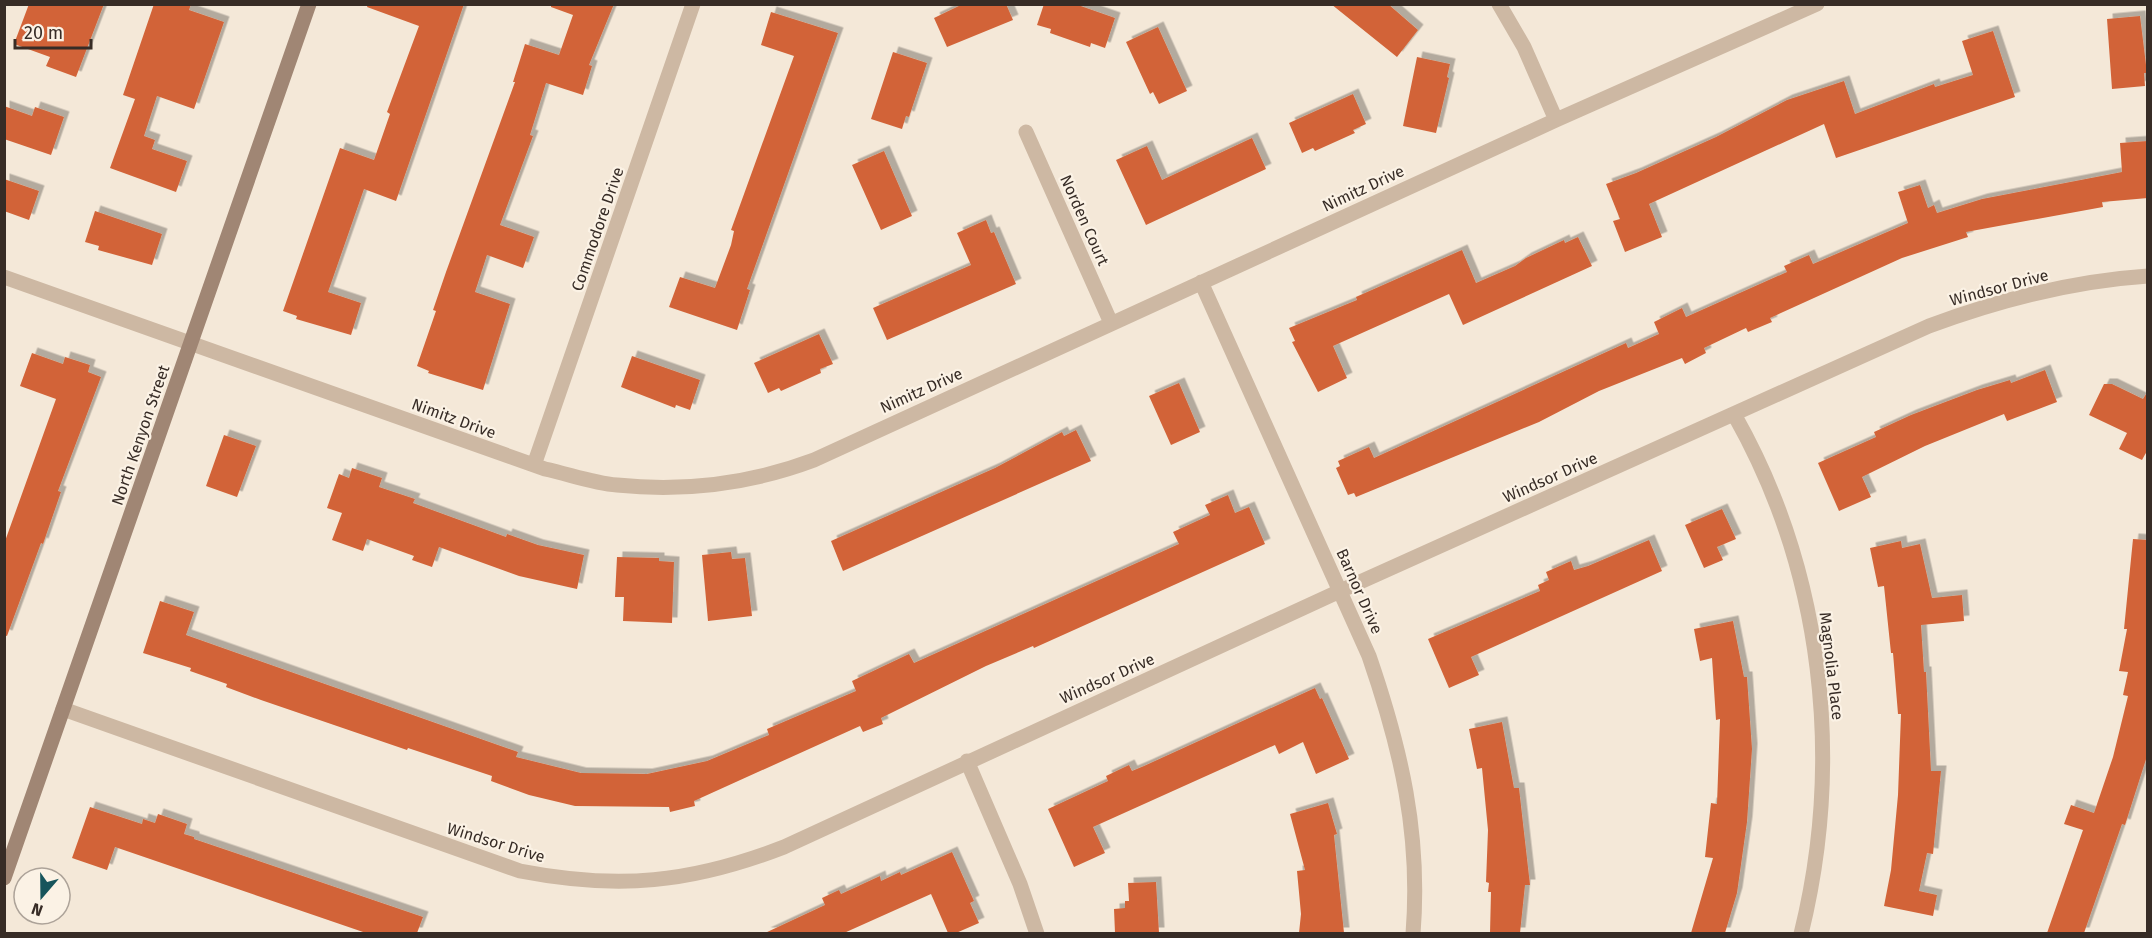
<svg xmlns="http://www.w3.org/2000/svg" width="2152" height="938" font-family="'Fira Sans',sans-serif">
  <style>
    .building { fill: #d26438; filter: url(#shadow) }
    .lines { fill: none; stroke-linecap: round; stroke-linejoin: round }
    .street { stroke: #cdb8a3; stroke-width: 15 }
    .secondary { stroke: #a08674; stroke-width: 15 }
    .labels { text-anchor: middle; stroke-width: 4.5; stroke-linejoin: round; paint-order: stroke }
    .street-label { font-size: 16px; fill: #372c26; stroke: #fbf2e5 }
  </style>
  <defs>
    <filter id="shadow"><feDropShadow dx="5.5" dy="-5.5" stdDeviation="0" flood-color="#0004"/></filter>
  </defs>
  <rect width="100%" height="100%" fill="#f4e8d8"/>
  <path class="building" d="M 29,4 L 104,4 L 76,77 L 46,66 L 50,57 L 14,44 Z
    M 154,4 L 191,4 L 189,10 L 224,22 L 194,109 L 157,96 L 144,136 L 155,140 L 152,149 L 187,161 L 176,192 L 110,168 L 135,99 L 123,95 Z
    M 368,4 L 464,4 L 396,201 L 364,189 L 328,292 L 361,303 L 351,335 L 296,319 L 297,316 L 283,311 L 340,148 L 374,160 L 390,114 L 387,112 L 419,26 L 367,7 Z
    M 551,4 L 614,4 L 589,65 L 592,66 L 583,95 L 546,83 L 530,135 L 533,136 L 500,225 L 534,237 L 523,268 L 487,255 L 475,292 L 510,304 L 483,390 L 428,373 L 429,371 L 417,366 L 436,311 L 433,310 L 446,272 L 515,82 L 513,82 L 525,44 L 559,55 L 573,15 L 551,7 Z
    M 963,4 L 1006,4 L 1013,20 L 947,47 L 934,18 Z
    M 1044,4 L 1075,4 L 1115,18 L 1105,48 L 1091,43 L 1090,47 L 1050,33 L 1051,29 L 1037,25 Z
    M 1331,4 L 1388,4 L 1418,30 L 1397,57 Z
    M 771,12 L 838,33 L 747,289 L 750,290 L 737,330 L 669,307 L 680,277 L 715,288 L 731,245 L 734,231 L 731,230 L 794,56 L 761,45 Z
    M 2140,16 L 2147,73 L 2144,73 L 2145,86 L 2112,89 L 2107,19 Z
    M 1158,27 L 1187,91 L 1159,104 L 1153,92 L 1150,94 L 1126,42 Z
    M 1993,31 L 2015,97 L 1836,158 L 1824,124 L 1649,204 L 1662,237 L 1625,252 L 1613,221 L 1620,219 L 1606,184 L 1636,173 L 1716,137 L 1787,100 L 1844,81 L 1855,114 L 1934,84 L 1935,87 L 1973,75 L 1962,41 Z
    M 893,52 L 927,63 L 909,117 L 906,116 L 902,129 L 871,119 Z
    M 1417,57 L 1450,64 L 1447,77 L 1449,78 L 1436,133 L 1403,126 Z
    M 1353,94 L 1366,124 L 1353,130 L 1355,133 L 1315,151 L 1313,148 L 1302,153 L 1289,123 Z
    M 4,106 L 32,116 L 35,107 L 64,117 L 51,155 L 4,139 Z
    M 1252,138 L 1266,169 L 1146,225 L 1116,160 L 1147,146 L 1162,180 Z
    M 2148,141 L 2148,198 L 2102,202 L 2103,207 L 1966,232 L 1968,237 L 1902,258 L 1770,318 L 1772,322 L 1748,332 L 1746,328 L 1704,348 L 1706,353 L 1685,364 L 1682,358 L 1599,391 L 1539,422 L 1356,497 L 1354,493 L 1348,495 L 1336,468 L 1340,466 L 1338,461 L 1369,447 L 1374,458 L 1626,343 L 1628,348 L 1659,334 L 1654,322 L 1682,308 L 1686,317 L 1787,272 L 1784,266 L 1809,255 L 1813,264 L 1908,223 L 1898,192 L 1920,185 L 1928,208 L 1934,205 L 1937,213 L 1982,199 L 2122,172 L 2120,143 Z
    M 884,151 L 912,216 L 881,230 L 852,165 Z
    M 4,179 L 39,191 L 29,220 L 4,211 Z
    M 95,211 L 162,234 L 152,265 L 98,250 L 99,246 L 85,242 Z
    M 986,220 L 991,233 L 994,232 L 1016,284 L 887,340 L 873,308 L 971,265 L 957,233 Z
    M 1578,237 L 1592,266 L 1463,325 L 1449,294 L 1333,346 L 1347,378 L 1318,392 L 1292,342 L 1295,341 L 1289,328 L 1357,300 L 1356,297 L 1462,250 L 1476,283 L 1515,266 L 1526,258 L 1564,240 L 1565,243 Z
    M 819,334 L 833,364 L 820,369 L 821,373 L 781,391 L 779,388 L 768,393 L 754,363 Z
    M 32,353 L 63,364 L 65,357 L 90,365 L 88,372 L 101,377 L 58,491 L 61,492 L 43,544 L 41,543 L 7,636 L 4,635 L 4,544 L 56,399 L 20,386 Z
    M 632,356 L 700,380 L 690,410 L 676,405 L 675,408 L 621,387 Z
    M 2045,370 L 2057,402 L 2007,421 L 2004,414 L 1925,446 L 1862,477 L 1871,497 L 1839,511 L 1818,463 L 1876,437 L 1874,432 L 1911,415 L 1977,390 L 2010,380 L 2011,383 Z
    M 1179,383 L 1200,432 L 1171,445 L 1149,396 Z
    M 2104,384 L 2112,384 L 2143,399 L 2148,391 L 2148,449 L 2142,460 L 2119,449 L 2127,433 L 2089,415 Z
    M 1076,430 L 1091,461 L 843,571 L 831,541 L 995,468 L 1062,432 L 1064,436 Z
    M 224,435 L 256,446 L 237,497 L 206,486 Z
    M 352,468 L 382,478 L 379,487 L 415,499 L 413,503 L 506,537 L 507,534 L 538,545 L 584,555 L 577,589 L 519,576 L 439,547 L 432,567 L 412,560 L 414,556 L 367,539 L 363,551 L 332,540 L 342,513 L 327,508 L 339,474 L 349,478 Z
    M 1228,495 L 1235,513 L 1249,507 L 1265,544 L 1034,648 L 1033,646 L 986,666 L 881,718 L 883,724 L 863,732 L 860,726 L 694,801 L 695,806 L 670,812 L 669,807 L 575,806 L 529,795 L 491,781 L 492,776 L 408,748 L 407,750 L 261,700 L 226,687 L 227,684 L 190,671 L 191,668 L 143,653 L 160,601 L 194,612 L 186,635 L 518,752 L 516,757 L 581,773 L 647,774 L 707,761 L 769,735 L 767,729 L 856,691 L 852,681 L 909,654 L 914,663 L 1179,544 L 1173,532 L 1210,515 L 1205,505 Z
    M 1722,509 L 1736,539 L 1717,547 L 1723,560 L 1704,568 L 1685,525 Z
    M 2133,539 L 2148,540 L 2148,753 L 2125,825 L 2122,824 L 2084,933 L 2047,933 L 2083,830 L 2064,824 L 2071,805 L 2094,813 L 2113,757 L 2128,696 L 2123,695 L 2128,672 L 2119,671 L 2127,629 L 2124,629 Z
    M 1649,540 L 1662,571 L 1471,657 L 1479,675 L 1449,688 L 1428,639 L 1540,591 L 1538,585 L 1549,580 L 1546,572 L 1571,561 L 1574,570 L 1588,566 Z
    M 1901,541 L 1902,548 L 1920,544 L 1932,598 L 1962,595 L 1964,621 L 1921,625 L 1924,672 L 1926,672 L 1931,771 L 1941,771 L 1933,854 L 1927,853 L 1919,891 L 1937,895 L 1933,916 L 1884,906 L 1891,870 L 1898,795 L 1901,714 L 1898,714 L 1893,653 L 1891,653 L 1884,586 L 1878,587 L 1870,548 Z
    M 731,552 L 732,559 L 745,558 L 752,616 L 708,621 L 702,555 Z
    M 617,557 L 659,558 L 659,561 L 674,562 L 672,623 L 623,621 L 624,597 L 615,597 Z
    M 1733,621 L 1744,677 L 1747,677 L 1752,749 L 1747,822 L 1737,893 L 1725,933 L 1691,933 L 1713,858 L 1705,857 L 1711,803 L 1717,804 L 1720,719 L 1716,720 L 1712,658 L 1700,661 L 1694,629 Z
    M 1315,688 L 1320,699 L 1322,698 L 1349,759 L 1316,774 L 1303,742 L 1279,754 L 1275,745 L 1093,827 L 1105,853 L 1074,867 L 1048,809 L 1108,781 L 1106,776 L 1129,765 L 1132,771 L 1144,766 Z
    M 1502,722 L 1514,788 L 1519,788 L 1530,885 L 1525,885 L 1520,933 L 1490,933 L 1491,892 L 1488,892 L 1489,883 L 1486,882 L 1488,830 L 1482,768 L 1477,769 L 1469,729 Z
    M 1328,803 L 1337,834 L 1334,835 L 1344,933 L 1299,933 L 1301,914 L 1297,871 L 1305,870 L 1290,814 Z
    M 90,807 L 142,824 L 143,819 L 155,823 L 158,814 L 187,824 L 184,834 L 194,837 L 194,839 L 423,917 L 417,933 L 366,933 L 115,847 L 107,870 L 72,858 Z
    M 952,852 L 974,901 L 970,903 L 979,923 L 956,933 L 948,933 L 931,894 L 844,933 L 765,933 L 825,905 L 822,898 L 839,890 L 841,894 L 880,876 L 881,881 L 900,872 L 901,875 Z
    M 1156,882 L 1159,933 L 1115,933 L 1114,909 L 1125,908 L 1125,901 L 1129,901 L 1128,883 Z"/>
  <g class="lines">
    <path class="street" d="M 1499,4 L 1524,47 L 1556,120
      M 1026,132 L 1111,323
      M 4,277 L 545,469 C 569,474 592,483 617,485 C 685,492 750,484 814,460 L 1556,120 L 1817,4
      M 1201,282 L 1369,656 C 1401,749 1421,834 1413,934
      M 1735,416 C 1823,572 1844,760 1801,934
      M 534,465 L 693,4
      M 63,709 L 520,871 C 618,890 691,883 784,847 L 1340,591 L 1929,326 C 1999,300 2073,281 2148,276
      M 967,761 L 1020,884 L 1037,934"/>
    <path class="secondary" d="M 4,878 L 309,4"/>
  </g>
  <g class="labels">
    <g class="street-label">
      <text transform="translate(1363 188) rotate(-25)" y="6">Nimitz Drive</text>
      <text transform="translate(1085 220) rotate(66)" y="6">Norden Court</text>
      <text transform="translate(597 229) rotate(-71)" y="6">Commodore Drive</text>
      <text transform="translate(1999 287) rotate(-15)" y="6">Windsor Drive</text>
      <text transform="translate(921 390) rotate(-24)" y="6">Nimitz Drive</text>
      <text transform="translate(454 418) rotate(20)" y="6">Nimitz Drive</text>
      <text transform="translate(140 435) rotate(-71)" y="6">North Kenyon Street</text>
      <text transform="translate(1550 477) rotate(-24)" y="6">Windsor Drive</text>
      <text transform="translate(1360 591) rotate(66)" y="6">Barnor Drive</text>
      <text transform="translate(1832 666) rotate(83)" y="6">Magnolia Place</text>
      <text transform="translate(1107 678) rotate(-24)" y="6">Windsor Drive</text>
      <text transform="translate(496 842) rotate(17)" y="6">Windsor Drive</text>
    </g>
  </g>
  <rect width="2152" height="938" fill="none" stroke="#372c26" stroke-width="12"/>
  <g transform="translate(42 896) rotate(200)"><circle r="28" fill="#fbf2e5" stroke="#ada399" stroke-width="1.5"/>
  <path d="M0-4.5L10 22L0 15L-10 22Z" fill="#17555c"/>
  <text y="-9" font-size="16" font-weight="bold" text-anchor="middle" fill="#372c26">N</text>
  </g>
  <path d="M15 39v9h76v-9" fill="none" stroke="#372c26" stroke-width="3"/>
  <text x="24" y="39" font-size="18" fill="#372c26" stroke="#fbf2e5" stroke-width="4.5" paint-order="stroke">20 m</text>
</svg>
